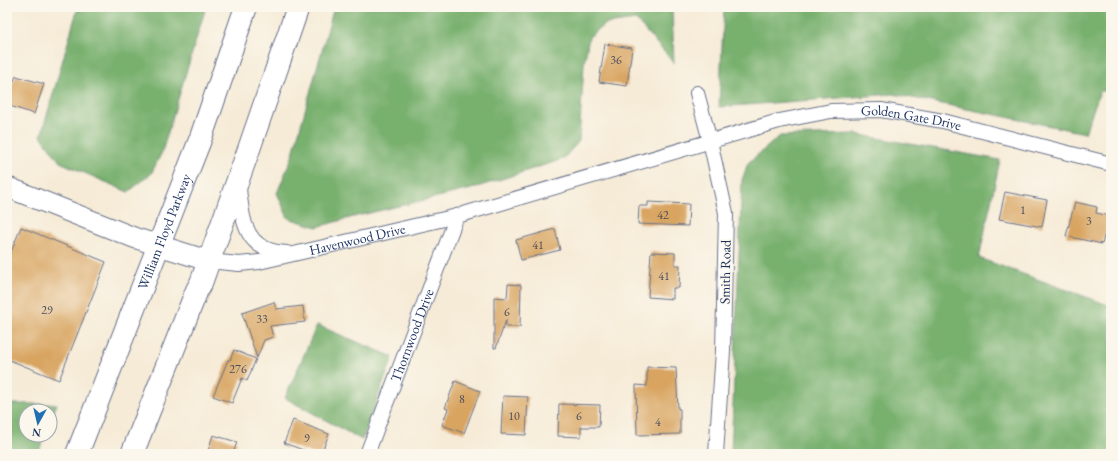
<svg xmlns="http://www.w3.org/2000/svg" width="1118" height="461" font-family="'EB Garamond',serif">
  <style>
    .forest { fill: #78b06e; stroke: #4a7066 }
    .building { fill: #d8a460 }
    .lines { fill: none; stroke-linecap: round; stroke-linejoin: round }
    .street-casing { stroke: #687188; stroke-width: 16 }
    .secondary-casing { stroke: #687188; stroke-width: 22 }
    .highway-casing { stroke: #687188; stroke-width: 24 }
    .street { stroke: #fff; stroke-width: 14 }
    .secondary { stroke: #fff; stroke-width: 20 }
    .highway { stroke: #fff; stroke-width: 22 }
    .labels { text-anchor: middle; stroke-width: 3; stroke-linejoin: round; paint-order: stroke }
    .number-label { font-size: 12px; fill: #4a4c5e }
    .street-label { font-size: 14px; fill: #1b2f5e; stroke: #fbf7ec }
  </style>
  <rect width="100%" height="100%" fill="#fbf7ec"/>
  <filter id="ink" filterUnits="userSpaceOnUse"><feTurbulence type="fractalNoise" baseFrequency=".025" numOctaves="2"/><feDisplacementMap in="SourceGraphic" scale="8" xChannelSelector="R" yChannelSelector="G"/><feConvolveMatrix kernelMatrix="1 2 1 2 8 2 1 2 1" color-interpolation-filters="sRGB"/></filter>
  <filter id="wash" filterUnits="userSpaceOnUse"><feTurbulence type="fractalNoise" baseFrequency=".012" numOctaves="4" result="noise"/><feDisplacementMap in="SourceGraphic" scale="16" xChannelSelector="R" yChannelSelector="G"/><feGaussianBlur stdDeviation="0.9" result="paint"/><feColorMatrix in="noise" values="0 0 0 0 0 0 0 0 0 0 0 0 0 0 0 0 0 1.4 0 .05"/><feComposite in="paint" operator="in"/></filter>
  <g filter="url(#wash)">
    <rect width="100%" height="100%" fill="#f6ebd7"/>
    <path class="forest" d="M 78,7 L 206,7 L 162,152 L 151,174 L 128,192 L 60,162 L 41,136 Z
      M 334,7 L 672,7 L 674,63 L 636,20 L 605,24 L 589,37 L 584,64 L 579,141 L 563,159 L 471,189 L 357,216 L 317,227 L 288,218 L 277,193 L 292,157 Z
      M 724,7 L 1111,7 L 1111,91 L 1100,91 L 1085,133 L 893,94 L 719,107 Z
      M 855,134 L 1000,160 L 979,258 L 1111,306 L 1111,454 L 731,454 L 742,180 L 748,163 L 780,136 Z
      M 317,325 L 393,357 L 362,440 L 285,398 Z
      M 7,399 L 11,404 L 57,404 L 50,422 L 50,411 L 26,411 L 26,435 L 45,435 L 38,454 L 7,454 Z"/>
    <g id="blocks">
      <path class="building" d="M 605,44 L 632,48 L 627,86 L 599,82 Z
        M 16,76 L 44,84 L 34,114 L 7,105 L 7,82 L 13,83 Z
        M 1005,192 L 1047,200 L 1042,227 L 999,219 Z
        M 648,202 L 689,204 L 688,226 L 638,224 L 639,206 L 648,206 Z
        M 1075,202 L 1097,207 L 1096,213 L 1110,216 L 1102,244 L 1066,236 Z
        M 21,227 L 106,262 L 59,380 L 7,359 L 7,262 Z
        M 555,229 L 560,250 L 521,260 L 516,240 Z
        M 651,252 L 675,253 L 675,265 L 680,265 L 679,288 L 673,288 L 673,299 L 648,297 Z
        M 508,284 L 521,285 L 520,327 L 506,327 L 506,320 L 496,348 L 494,348 L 494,297 L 507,298 Z
        M 274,302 L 276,309 L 303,306 L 305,322 L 270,326 L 273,337 L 264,340 L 257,358 L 242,313 Z
        M 234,350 L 256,359 L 247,381 L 242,378 L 232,403 L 213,396 L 228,360 L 230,360 Z
        M 647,367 L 676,368 L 678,409 L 680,409 L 680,434 L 637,435 L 636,385 L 647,386 Z
        M 455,381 L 480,391 L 464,433 L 442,425 L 448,409 L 445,408 Z
        M 503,396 L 528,397 L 526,435 L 501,434 Z
        M 559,404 L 600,405 L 599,427 L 581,427 L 581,437 L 558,436 Z
        M 293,420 L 329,434 L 321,454 L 314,454 L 284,443 Z
        M 213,435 L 237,442 L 233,454 L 207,454 Z"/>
    </g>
  </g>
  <g filter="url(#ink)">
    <use href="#blocks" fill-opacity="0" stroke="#687188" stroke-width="1"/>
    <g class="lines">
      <defs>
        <g id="street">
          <path d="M 697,93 L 710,141 L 726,213 L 723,351 L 716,454"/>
          <path d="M 239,185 C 239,192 240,198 241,204 C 244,234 255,252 287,253"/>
          <path id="s1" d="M 209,261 L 239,264 L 259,262 L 457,216 L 779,121 L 831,111 L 881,110 L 943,121 L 1111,164"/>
          <path id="s2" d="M 367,454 L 457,216"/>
        </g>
        <path id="secondary" d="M 7,187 L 135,238 L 209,261"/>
        <g id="highway">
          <path id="s3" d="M 77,454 L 200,140 L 246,7"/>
          <path d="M 132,454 L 197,290 L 201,283 L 249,149 L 298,7"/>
        </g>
      </defs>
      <use href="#street" class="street-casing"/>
      <use href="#secondary" class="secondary-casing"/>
      <use href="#highway" class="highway-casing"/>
      <use href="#street" class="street"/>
      <use href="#secondary" class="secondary"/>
      <use href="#highway" class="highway"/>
    </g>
  </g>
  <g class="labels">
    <g class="number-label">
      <text x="616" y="64">36</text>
      <text x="1023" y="214">1</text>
      <text x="663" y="219">42</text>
      <text x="1089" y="225">3</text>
      <text x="538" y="249">41</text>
      <text x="664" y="280">41</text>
      <text x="47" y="314">29</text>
      <text x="507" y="316">6</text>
      <text x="262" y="323">33</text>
      <text x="238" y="373">276</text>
      <text x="462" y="403">8</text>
      <text x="514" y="420">10</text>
      <text x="579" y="420">6</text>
      <text x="658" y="426">4</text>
      <text x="307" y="442">9</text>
    </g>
    <g class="street-label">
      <text dy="5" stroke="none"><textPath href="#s1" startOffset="723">Golden Gate Drive</textPath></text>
      <text dy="5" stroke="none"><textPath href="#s3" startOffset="239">William Floyd Parkway</textPath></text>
      <text dy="5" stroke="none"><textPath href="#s1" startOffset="151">Havenwood Drive</textPath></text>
      <text transform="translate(725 272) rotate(-89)" y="5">Smith Road</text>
      <text dy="5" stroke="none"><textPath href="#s2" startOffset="127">Thornwood Drive</textPath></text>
    </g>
  </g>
  <rect width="1118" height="461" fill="none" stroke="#fbf7ec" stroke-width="24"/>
  <g transform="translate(38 423) rotate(188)"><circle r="19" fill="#fbf7ec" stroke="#a1a7b3"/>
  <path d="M0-3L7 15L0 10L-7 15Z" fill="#1f6fb2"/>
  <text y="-6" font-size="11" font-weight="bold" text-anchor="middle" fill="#1b2f5e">N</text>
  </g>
</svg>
